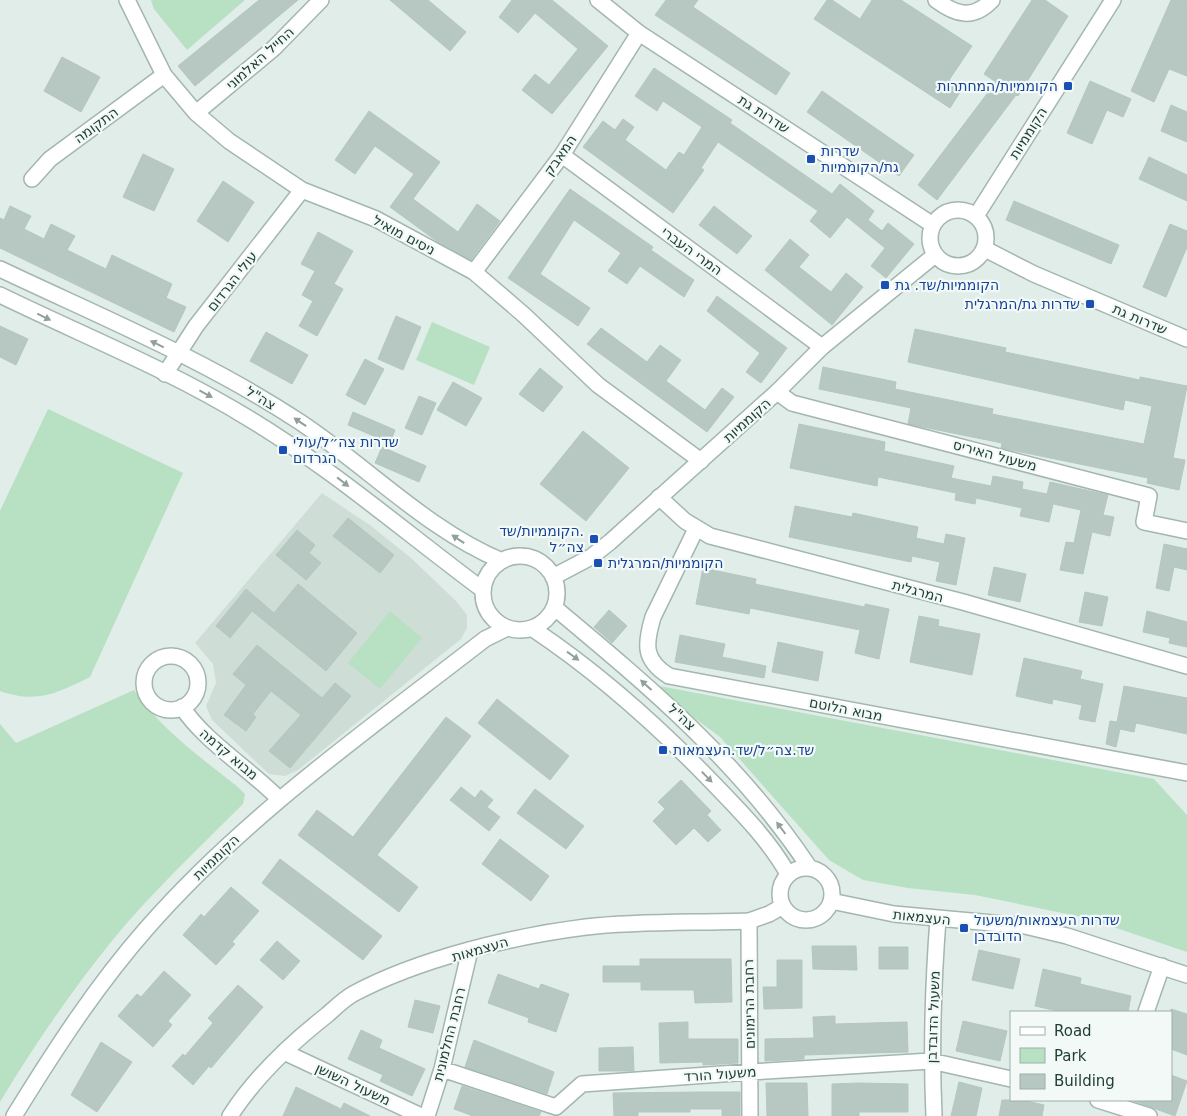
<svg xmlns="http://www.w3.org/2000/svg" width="1187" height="1116" font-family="'DejaVu Sans','Noto Sans Hebrew',sans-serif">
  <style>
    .built { fill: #cfddd7 }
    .green { fill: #b8e0c3 }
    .building { fill: #b6c8c1; stroke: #b3c8bf }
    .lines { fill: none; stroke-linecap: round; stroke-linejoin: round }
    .minor-casing { stroke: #a3b6af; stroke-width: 18 }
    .tertiary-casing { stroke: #a3b6af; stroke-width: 18 }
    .minor { stroke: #fff; stroke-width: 15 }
    .tertiary { stroke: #fff; stroke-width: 15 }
    .oneway { fill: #90a09b }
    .transit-dot { fill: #1a4fb4; stroke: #f2f9f6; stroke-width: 2 }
    .labels { text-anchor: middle; stroke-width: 4.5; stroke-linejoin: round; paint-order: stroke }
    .street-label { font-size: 14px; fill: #204037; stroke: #f2f9f6 }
    .transit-label { font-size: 14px; fill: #164399; stroke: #f2f9f6; text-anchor: start }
  </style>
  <rect width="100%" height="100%" fill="#e1ede8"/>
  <path class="built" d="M 322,493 L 371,526 L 411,558 L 456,601 L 467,615 L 467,628 L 461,639 L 298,770 L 285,776 L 269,774 L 212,720 L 206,706 L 216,683 L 213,664 L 195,643 Z"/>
  <path class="green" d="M 151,0 L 245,0 L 187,50 L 154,9 Z
    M 432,322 L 490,347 L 474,385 L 416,360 Z
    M 48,409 L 183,473 L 90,677 C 58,693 36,704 0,691 L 0,511 Z
    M 390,611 L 422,638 L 380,689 L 348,663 Z
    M 649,684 L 1154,779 L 1187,815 L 1187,952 L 1087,918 L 975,895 L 908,888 L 863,880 L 829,860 L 720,737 Z
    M 134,690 C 162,730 200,757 238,787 L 245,794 L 243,804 C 198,849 151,893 111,942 C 70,993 33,1047 0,1102 L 0,724 L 16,743 Z"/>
  <path class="building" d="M 259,0 L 298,0 L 195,86 L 178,66 Z
    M 390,0 L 428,0 L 466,32 L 450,51 Z
    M 512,0 L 552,0 L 608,46 L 552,114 L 522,90 L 535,74 L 549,85 L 578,49 L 535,13 L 518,33 L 499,17 Z
    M 666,0 L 698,0 L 693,7 L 790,73 L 776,95 L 655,15 Z
    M 827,0 L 832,0 L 860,19 L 872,0 L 901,0 L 972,46 L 949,80 L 962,89 L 950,108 L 814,19 Z
    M 1032,0 L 1045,0 L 1068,16 L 1018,96 L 1016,95 L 937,200 L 918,185 L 996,82 L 984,74 Z
    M 1171,0 L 1187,0 L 1187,76 L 1169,69 L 1154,102 L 1131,91 Z
    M 62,57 L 100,77 L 81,112 L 44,91 Z
    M 654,68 L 732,120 L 730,123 L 832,194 L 840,184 L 874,211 L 868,220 L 882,231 L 888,223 L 914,244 L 886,278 L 871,266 L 885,248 L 847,217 L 830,238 L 810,221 L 818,211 L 718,142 L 701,168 L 704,170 L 673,213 L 583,147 L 603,121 L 615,130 L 623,119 L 634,127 L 625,140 L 666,170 L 679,152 L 684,155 L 702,127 L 663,101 L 657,111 L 635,96 Z
    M 1090,81 L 1131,99 L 1123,117 L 1107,110 L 1092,144 L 1067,133 Z
    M 822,91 L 914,155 L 899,176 L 807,112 Z
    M 1171,105 L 1187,112 L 1187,142 L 1161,131 Z
    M 369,111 L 440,162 L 413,199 L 458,232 L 477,204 L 500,221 L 471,260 L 438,242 L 390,207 L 414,174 L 375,146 L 355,174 L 335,160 Z
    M 143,154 L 174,169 L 154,211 L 123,197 Z
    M 1149,157 L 1187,175 L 1187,201 L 1139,179 Z
    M 223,181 L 254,202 L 228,242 L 197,221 Z
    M 570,189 L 653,247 L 651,250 L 694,280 L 684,297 L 640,266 L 627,284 L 608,271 L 621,253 L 574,220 L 540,274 L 590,308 L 578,326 L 508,278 Z
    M 1014,201 L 1119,245 L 1111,264 L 1006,220 Z
    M 10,206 L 31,216 L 24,229 L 44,239 L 51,224 L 75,236 L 67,250 L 106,269 L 112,255 L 172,284 L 166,298 L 186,307 L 174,332 L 0,248 L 0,218 L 4,220 Z
    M 714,206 L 752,236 L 737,254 L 699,225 Z
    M 1170,224 L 1187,231 L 1187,247 L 1166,297 L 1143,287 Z
    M 318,232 L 353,251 L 334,284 L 343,289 L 317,336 L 299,326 L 313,301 L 302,295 L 315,271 L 301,264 Z
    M 790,239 L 809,255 L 799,267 L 831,292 L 846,273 L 863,287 L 832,325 L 765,270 Z
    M 717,296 L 787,348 L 761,383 L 746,372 L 760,353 L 707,311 Z
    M 396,316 L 421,327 L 403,370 L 378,359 Z
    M 0,326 L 28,339 L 16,365 L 0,357 Z
    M 601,328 L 647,362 L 660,345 L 681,360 L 666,381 L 705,410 L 722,388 L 734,397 L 707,432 L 587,344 Z
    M 915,329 L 1006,348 L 1005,352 L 1140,380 L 1140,377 L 1187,386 L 1173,458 L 1185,460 L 1179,490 L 1147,483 L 1148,478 L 1011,450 L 1001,448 L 1002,443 L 908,424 L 911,408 L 819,389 L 823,367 L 896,382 L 895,389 L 993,409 L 992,414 L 1144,444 L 1152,406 L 1125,400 L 1123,410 L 908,362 Z
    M 266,332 L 308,355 L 292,384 L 250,361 Z
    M 365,359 L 384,369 L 365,405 L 346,395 Z
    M 540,368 L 563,387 L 543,412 L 519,394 Z
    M 453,382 L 482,398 L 466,426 L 437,410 Z
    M 419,396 L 436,403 L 422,435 L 405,428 Z
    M 353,412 L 395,430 L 390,443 L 348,425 Z
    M 799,424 L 885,442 L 884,451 L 954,466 L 951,478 L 991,486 L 993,476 L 1023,482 L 1022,489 L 1047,494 L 1050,482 L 1108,495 L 1103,515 L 1114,517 L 1110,536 L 1092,532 L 1083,574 L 1060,570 L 1066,542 L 1074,543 L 1081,510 L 1053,504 L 1049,522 L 1020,516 L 1022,508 L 976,498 L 975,504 L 955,500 L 956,493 L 878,477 L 877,486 L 790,468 Z
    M 583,431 L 629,468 L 586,521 L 540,484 Z
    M 382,447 L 426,466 L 419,482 L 375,463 Z
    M 795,506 L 852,517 L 853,513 L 918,527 L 916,538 L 944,544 L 946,534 L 965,538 L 956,585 L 936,581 L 940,562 L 912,556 L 911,562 L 789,537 Z
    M 348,518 L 394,555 L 380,573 L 333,536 Z
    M 297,530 L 315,545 L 309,553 L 321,563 L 306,580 L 276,555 Z
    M 1164,544 L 1187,549 L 1187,570 L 1174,567 L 1169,591 L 1156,588 Z
    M 994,567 L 1026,574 L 1020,602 L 988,595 Z
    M 703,568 L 756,579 L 755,584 L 865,607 L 865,604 L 889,609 L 879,659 L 855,653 L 860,630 L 750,608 L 749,614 L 696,604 Z
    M 298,584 L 357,633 L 326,671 L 252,611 L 230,638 L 216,626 L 246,589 L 274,613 Z
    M 1085,592 L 1108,597 L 1102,626 L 1079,622 Z
    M 609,610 L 627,626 L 612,643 L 594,627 Z
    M 1147,611 L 1187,622 L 1187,647 L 1169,643 L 1170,638 L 1143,632 Z
    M 919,616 L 939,620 L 938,626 L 980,634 L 972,675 L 910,662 Z
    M 680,635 L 725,644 L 722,657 L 766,666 L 764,678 L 675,662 Z
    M 778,642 L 823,652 L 818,681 L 772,672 Z
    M 257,645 L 322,698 L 335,683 L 351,696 L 290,768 L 269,751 L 301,715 L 271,691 L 253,714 L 256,717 L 246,731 L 224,715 L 246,685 L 233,674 Z
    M 1024,658 L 1082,671 L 1080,679 L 1103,684 L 1095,722 L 1079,719 L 1082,705 L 1053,699 L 1052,704 L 1016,696 Z
    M 1124,686 L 1187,698 L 1187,734 L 1136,723 L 1134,732 L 1120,729 L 1116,747 L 1106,744 L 1110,721 L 1117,722 Z
    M 497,699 L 569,756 L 550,780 L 478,723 Z
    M 446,717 L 471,736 L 377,855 L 418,887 L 399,912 L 298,835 L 317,810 L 353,837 Z
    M 681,780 L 711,811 L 707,815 L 721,830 L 708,842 L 694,828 L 676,845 L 653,821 L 665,809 L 658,802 Z
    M 461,787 L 475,798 L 481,790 L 493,800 L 487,807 L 500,817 L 489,831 L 450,800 Z
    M 535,789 L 584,826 L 566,849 L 517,813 Z
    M 500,839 L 549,876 L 531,901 L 482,864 Z
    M 280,859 L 382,936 L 363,960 L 262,883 Z
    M 231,887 L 259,911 L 232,942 L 235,944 L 216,965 L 183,935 L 201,914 L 204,917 Z
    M 277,941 L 300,961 L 283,980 L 260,960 Z
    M 812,946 L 856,946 L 857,970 L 813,969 Z
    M 879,947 L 908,947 L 908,969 L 879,969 Z
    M 979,950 L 1020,959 L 1013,989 L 972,980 Z
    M 640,959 L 731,959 L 732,1002 L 695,1003 L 694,990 L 641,990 L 641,982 L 603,982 L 603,966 L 640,966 Z
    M 777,960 L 802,960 L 802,1008 L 764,1009 L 763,987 L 777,987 Z
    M 1043,969 L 1081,978 L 1080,984 L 1131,996 L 1128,1012 L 1062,1012 L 1035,1006 Z
    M 164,971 L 191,995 L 168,1021 L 172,1025 L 153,1047 L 118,1016 L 137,994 L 141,997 Z
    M 498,974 L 539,989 L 541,984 L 569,994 L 556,1032 L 528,1022 L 529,1018 L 488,1003 Z
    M 238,985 L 263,1007 L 211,1068 L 209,1066 L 193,1085 L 172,1066 L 183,1054 L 185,1056 L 213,1023 L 208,1018 Z
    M 415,1000 L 440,1006 L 433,1033 L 408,1027 Z
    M 1171,1009 L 1187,1014 L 1187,1055 L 1171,1049 Z
    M 835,1016 L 835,1024 L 907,1022 L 908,1052 L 804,1055 L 804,1059 L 765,1061 L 765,1039 L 814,1038 L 813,1017 Z
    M 963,1021 L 1007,1031 L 1000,1061 L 956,1051 Z
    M 688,1022 L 688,1039 L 738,1039 L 738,1063 L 703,1065 L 703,1062 L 660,1063 L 659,1023 Z
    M 361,1030 L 382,1040 L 379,1048 L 425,1069 L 412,1096 L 380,1081 L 383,1075 L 348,1059 Z
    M 474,1040 L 554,1072 L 547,1094 L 465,1067 Z
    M 101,1042 L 132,1062 L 97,1112 L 71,1095 Z
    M 633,1047 L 634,1071 L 599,1071 L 599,1048 Z
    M 1171,1075 L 1187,1081 L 1175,1116 L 1134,1101 L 1171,1100 Z
    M 959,1082 L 982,1088 L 976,1116 L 951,1116 Z
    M 766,1083 L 807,1083 L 808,1116 L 767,1116 Z
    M 858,1083 L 908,1084 L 908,1112 L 859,1112 L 859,1116 L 832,1116 L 832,1084 Z
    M 462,1086 L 541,1112 L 539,1116 L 473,1116 L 454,1109 Z
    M 296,1087 L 341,1109 L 344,1103 L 370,1116 L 283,1116 Z
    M 702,1092 L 740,1092 L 740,1116 L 722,1116 L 722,1109 L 690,1109 L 690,1112 L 638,1112 L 638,1116 L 614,1116 L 613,1093 Z
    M 1002,1100 L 1022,1100 L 1044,1105 L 1042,1116 L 999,1116 Z"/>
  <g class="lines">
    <defs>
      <path id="minor" d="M 127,0 L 164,75 L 196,113 L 229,141 L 302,190 L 376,219 L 474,272 L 524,315 L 598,385 L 701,461
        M 936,0 C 956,15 973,20 992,0
        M 196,113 L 274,48 L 321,0
        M 562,155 L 822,347
        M 32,179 L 50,159 L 164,75
        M 985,249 L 1034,274 L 1187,339
        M 474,272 L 562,155 L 639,33
        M 165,374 L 196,326 L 302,190
        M 777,392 L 792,403 L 1149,496 L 1144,522 L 1187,531
        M 659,497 L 685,521 L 710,536 L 963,602 L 1187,666
        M 696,529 L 653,617 C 645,644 643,660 669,676 L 1187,773
        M144 683a27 27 0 1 1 54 0a27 27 0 1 1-54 0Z
        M 182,707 C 204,741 250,769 279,799
        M 749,921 L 750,1116
        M 1146,1012 L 1162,966
        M 284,1052 L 421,1116
        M 442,1069 L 556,1107 L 582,1084 L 750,1072 L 931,1061 L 1011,1079
        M 1098,1100 L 1149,1116
        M 427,1116 L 442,1069 L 470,950
        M 934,1116 C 931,1050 933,985 938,919"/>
      <path id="tertiary" d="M 598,0 L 639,33 L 933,225
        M930 238a28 28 0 1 1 56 0a28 28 0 1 1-56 0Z
        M 976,216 L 1113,0
        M 0,269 C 101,317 206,360 300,422 C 368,467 426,529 502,561
        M 0,295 C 82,335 170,370 248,418 C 331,468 405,532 483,590
        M483 593a37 37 0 1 1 74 0a37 37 0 1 1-74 0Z
        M 553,577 L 591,557 L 610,542 L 777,392 L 822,347 L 935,255
        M 555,608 C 651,688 739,762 809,867
        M 533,629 C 599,673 658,726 713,783 C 740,811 769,840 788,874
        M780 894a26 26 0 1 1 52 0a26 26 0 1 1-52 0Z
        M 831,901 L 894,914 L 1025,926 L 1067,936 L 1187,975
        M 14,1116 C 54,1051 96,986 147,928 C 245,816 368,730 485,639 L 507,628
        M 230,1116 C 255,1077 290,1044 327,1015 C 335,1008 344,999 353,994 C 418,959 513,936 586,927 C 639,921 695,923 749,921 L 769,914 L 783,906"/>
    </defs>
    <use href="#minor" class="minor-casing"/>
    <use href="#tertiary" class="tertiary-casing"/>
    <use href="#minor" class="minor"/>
    <use href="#tertiary" class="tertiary"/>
  </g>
  <defs><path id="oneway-solid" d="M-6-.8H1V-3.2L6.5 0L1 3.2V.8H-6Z" transform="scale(1.25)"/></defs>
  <g class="oneway">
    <use href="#oneway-solid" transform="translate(44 317) rotate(26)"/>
    <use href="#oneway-solid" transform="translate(157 344) rotate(-154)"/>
    <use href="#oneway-solid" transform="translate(206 394) rotate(28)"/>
    <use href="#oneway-solid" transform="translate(300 422) rotate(-146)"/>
    <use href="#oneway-solid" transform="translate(343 482) rotate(38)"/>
    <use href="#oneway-solid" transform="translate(458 539) rotate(-147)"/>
    <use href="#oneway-solid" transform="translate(573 656) rotate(36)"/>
    <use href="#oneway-solid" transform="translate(646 685) rotate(-138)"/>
    <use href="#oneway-solid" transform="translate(707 777) rotate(46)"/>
    <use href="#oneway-solid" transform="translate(781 828) rotate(-127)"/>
  </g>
  <g class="transit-dot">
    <rect x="1063" y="81" width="10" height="10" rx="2.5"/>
    <rect x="806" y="154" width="10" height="10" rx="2.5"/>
    <rect x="880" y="280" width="10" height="10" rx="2.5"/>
    <rect x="1085" y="299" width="10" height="10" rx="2.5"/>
    <rect x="278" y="445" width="10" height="10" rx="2.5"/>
    <rect x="589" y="534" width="10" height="10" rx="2.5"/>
    <rect x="593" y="558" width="10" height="10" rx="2.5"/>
    <rect x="658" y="745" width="10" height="10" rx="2.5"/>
    <rect x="959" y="923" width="10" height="10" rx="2.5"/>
  </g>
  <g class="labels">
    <g class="street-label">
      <text transform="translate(260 58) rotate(-42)" y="5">החייל האלמוני</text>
      <text transform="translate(764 114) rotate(33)" y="5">שדרות גת</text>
      <text transform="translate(96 125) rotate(-36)" y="5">התקומה</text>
      <text transform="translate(1028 133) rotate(-58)" y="5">הקוממיות</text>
      <text transform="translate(560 155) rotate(-55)" y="5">המאבק</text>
      <text transform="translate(404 235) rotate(28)" y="5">ניסים מואיל</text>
      <text transform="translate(692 251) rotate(36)" y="5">המרי העברי</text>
      <text transform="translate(232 281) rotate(-52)" y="5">עולי הגרדום</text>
      <text transform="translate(1140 319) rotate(23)" y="5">שדרות גת</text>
      <text transform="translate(261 398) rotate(31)" y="5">צה"ל</text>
      <text transform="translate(747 420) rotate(-42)" y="5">הקוממיות</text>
      <text transform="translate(995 455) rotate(15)" y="5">משעול האיריס</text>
      <text transform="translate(918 591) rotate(15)" y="5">המרגלית</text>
      <text transform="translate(846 709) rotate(11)" y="5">מבוא הלוטם</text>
      <text transform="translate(682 717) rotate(42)" y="5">צה"ל</text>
      <text transform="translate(229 754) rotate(40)" y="5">מבוא קדמה</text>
      <text transform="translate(216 857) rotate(-44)" y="5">הקוממיות</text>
      <text transform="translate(922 917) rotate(6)" y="5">העצמאות</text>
      <text transform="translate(480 949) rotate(-16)" y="5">העצמאות</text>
      <text transform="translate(749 1004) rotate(-91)" y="5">רחבת הרימונים</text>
      <text transform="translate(933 1017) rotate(-88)" y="5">משעול הדובדבן</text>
      <text transform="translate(449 1034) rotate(-76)" y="5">רחבת החלמונית</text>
      <text transform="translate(720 1074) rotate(-4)" y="5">משעול הורד</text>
      <text transform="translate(353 1084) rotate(25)" y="5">משעול השושן</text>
    </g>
    <g class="transit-label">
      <text x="1058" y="91" text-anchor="end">הקוממיות/המחתרות</text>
      <text x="821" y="156">שדרות<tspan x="821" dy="16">גת/הקוממיות</tspan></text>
      <text x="895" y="290">הקוממיות/שד. גת</text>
      <text x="1080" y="309" text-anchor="end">שדרות גת/המרגלית</text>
      <text x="293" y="447">שדרות צה״ל/עולי<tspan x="293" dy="16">הגרדום</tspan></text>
      <text x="584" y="536" text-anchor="end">הקוממיות/שד.<tspan x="584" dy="16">צה״ל</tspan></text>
      <text x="608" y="568">הקוממיות/המרגלית</text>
      <text x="673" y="755">שד.צה״ל/שד.העצמאות</text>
      <text x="974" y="925">שדרות העצמאות/משעול<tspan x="974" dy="16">הדובדבן</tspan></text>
    </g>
  </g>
  <rect x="1010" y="1011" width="162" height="90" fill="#f2f9f6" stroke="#9eafaa"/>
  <rect x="1020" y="1027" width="25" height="8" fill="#ffffff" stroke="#9eafaa"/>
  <text x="1054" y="1036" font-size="15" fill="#204037">Road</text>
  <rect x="1020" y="1048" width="25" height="15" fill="#b8e0c3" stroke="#9eafaa"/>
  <text x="1054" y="1061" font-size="15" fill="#204037">Park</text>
  <rect x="1020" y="1074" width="25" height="15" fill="#b6c8c1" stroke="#9eafaa"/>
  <text x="1054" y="1086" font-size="15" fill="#204037">Building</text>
</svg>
